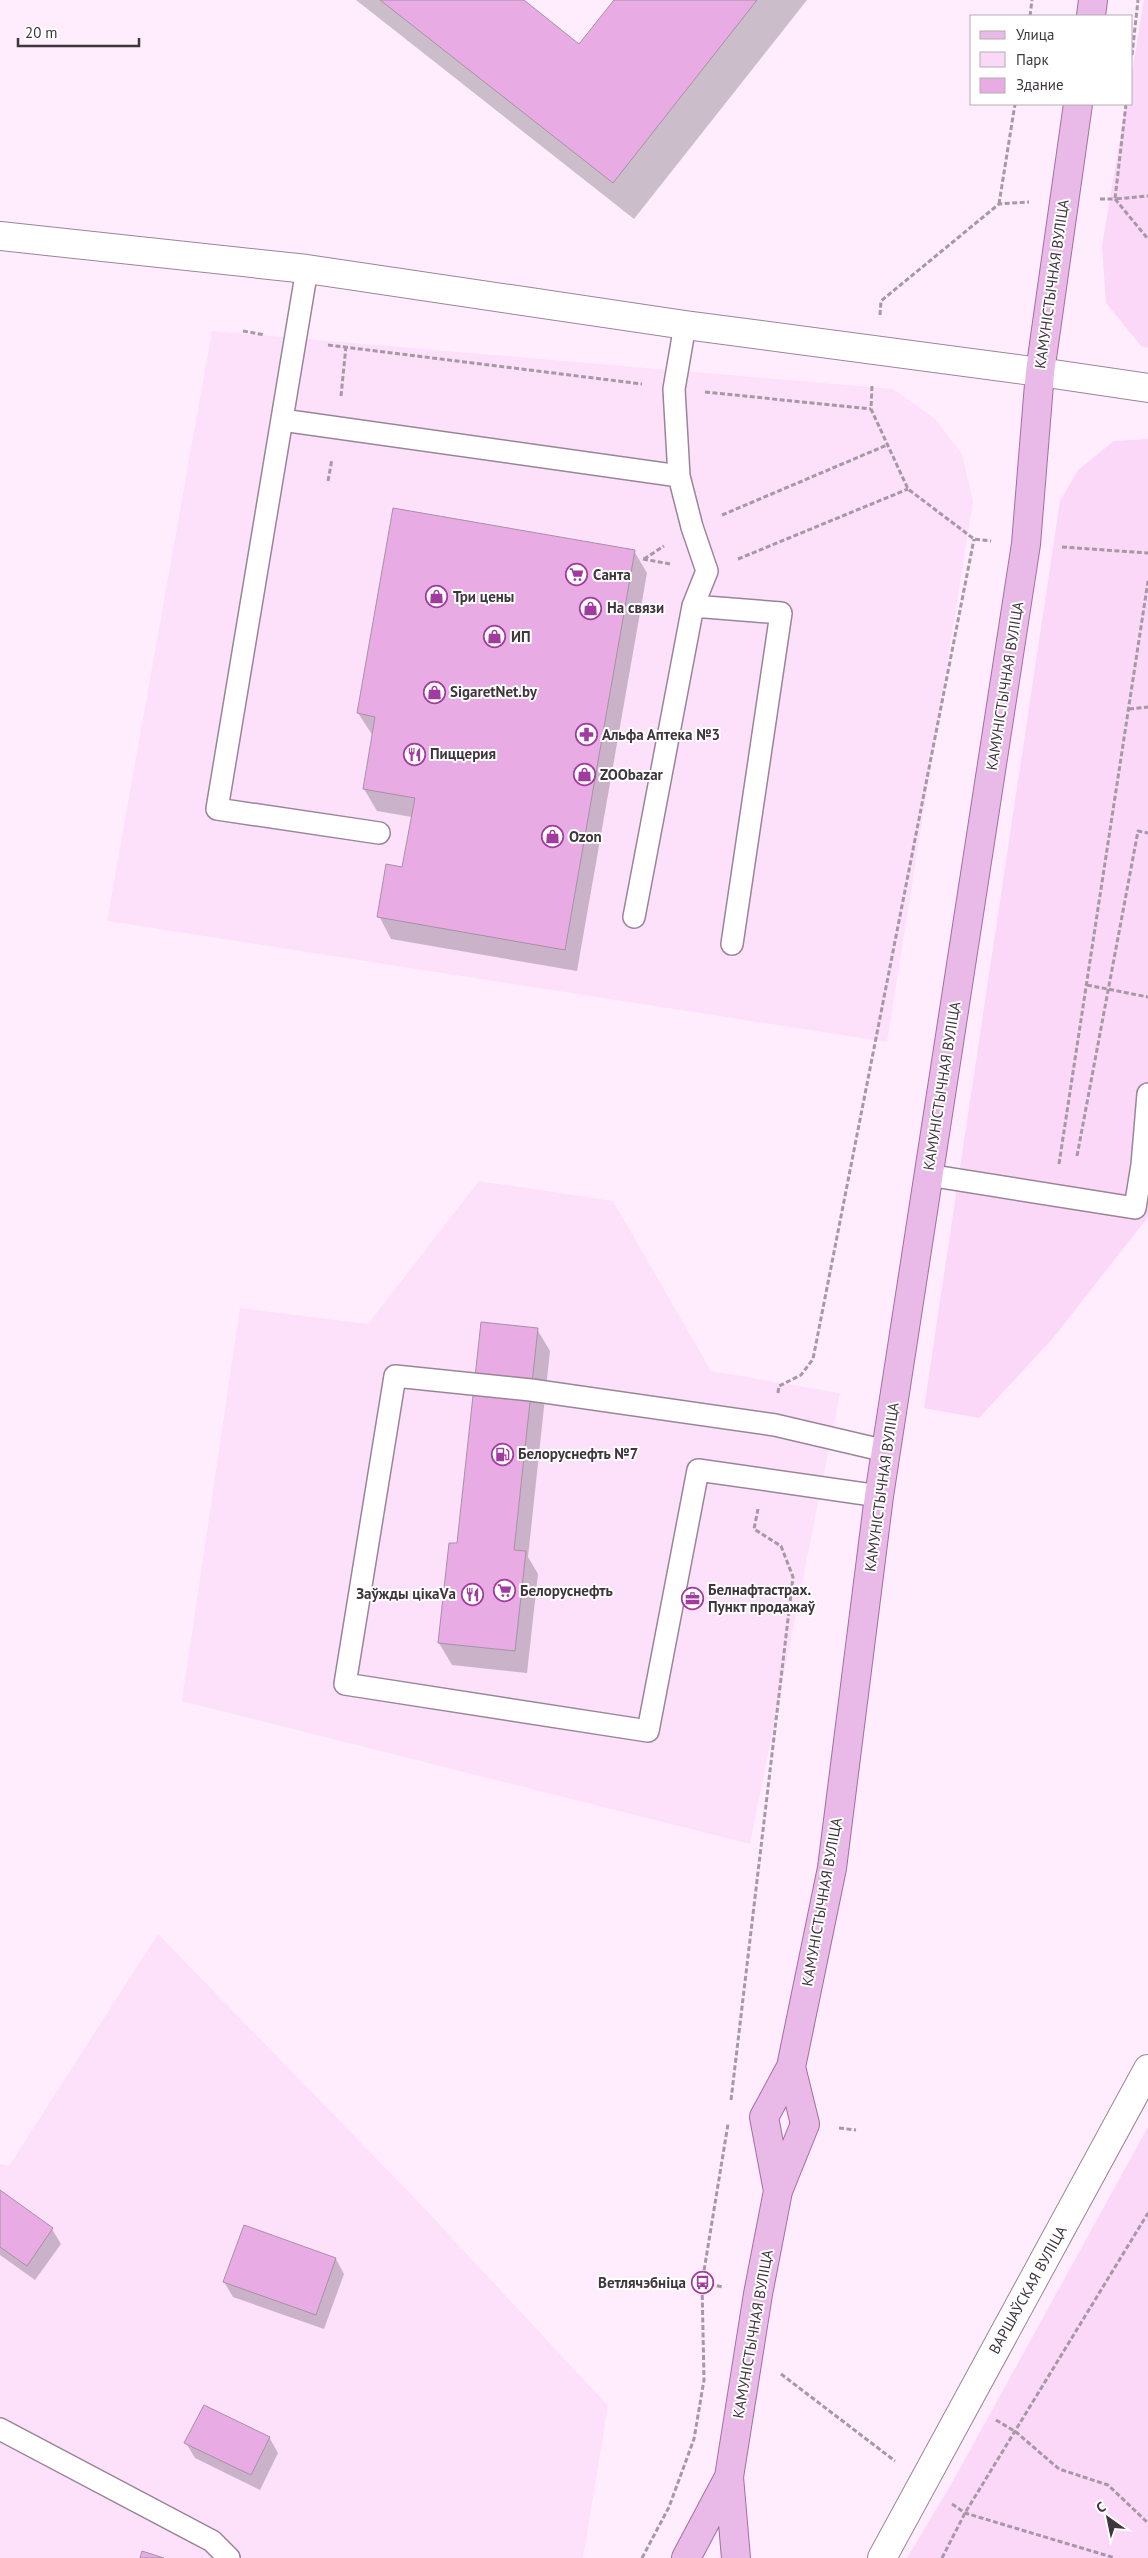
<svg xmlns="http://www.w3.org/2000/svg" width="1148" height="2558" font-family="'PT Sans',sans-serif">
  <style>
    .built { fill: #fde0fa }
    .green { fill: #fbd8f8 }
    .shadow { fill: #0003 }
    .building { fill: #e9abe4; stroke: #a691a4 }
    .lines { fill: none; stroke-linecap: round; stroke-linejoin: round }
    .service-casing { stroke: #9a8598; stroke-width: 24 }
    .minor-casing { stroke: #9a8598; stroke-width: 30 }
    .tertiary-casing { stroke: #9a8598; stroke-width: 30 }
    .primary-casing { stroke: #a46da1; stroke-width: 30 }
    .path { stroke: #a698a4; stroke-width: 3; stroke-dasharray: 5 2.5; stroke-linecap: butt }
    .service { stroke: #fff; stroke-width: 21 }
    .minor { stroke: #fff; stroke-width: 28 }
    .tertiary { stroke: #fff; stroke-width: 28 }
    .primary { stroke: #e9b9e7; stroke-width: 28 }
    .labels { text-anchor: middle; stroke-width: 4; stroke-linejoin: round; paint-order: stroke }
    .street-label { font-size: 15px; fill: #3e353d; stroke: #fff }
    .poi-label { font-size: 15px; font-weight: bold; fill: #3e353d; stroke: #fff; text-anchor: start }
  </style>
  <rect width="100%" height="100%" fill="#ffedfd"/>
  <path class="built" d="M 212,331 L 893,389 L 935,419 L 962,454 L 973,501 L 887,1042 L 107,921 Z
    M 479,1181 L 613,1201 L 711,1371 L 840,1393 L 750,1844 L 182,1701 L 240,1308 L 368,1324 Z
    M 158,1934 L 427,2211 L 608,2406 L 583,2558 L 0,2558 L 0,2164 L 9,2166 Z"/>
  <path class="green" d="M 1144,0 L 1148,0 L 1148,348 L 1141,346 L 1106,303 L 1102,246 L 1126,104 L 1132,104 L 1132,73 Z
    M 1148,439 L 1148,1217 L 1053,1338 L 979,1418 L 924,1408 L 1060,501 L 1078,470 L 1114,441 Z
    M 1148,2127 L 1148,2558 L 907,2558 L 953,2481 Z"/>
  <path class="shadow" d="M 356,0 L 522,0 L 579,45 L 615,0 L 807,0 L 634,219 Z
    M 634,551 L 647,573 L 577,971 L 391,939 L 379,916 L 403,868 L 412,817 L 377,811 L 364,789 L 373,736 L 358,713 Z
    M 537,1329 L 550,1351 L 528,1557 L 538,1574 L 527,1673 L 452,1665 L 439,1643 L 458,1545 Z
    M 0,2192 L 52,2229 L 61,2244 L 35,2280 L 0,2255 Z
    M 336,2259 L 344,2274 L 324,2329 L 233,2297 L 224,2282 Z
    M 269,2437 L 278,2453 L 260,2490 L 195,2458 L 186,2443 Z"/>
  <path class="building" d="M 380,0 L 524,0 L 579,44 L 614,0 L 757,0 L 613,183 Z
    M 393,508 L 635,550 L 565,950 L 377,917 L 386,864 L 402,867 L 415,798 L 363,789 L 375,717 L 357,713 Z
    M 481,1322 L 538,1328 L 514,1550 L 526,1551 L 515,1651 L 438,1643 L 449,1543 L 457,1543 Z
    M 0,2190 L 53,2228 L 27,2266 L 0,2247 Z
    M 244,2225 L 336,2258 L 316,2315 L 223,2282 Z
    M 204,2405 L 270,2437 L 251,2475 L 184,2443 Z
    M 142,2551 L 164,2558 L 140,2558 Z"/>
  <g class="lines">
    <defs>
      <path id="service" d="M 307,269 L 217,809 L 379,833
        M 282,420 L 679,476
        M 693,606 L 781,613 L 732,944
        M 634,917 L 693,606 L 707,571 L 692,527 L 679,476 L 674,389 L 685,325
        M 928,1175 L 1135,1208 L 1142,1165 L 1148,1094
        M 879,1496 L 698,1470 L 648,1731 L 345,1684 L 395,1376 L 531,1390 L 775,1425 L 886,1451
        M 0,2429 L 212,2541 L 229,2558"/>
      <path id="minor" d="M 0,236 L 307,269 L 685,325 L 1040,372"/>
      <path id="tertiary" d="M 1040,372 L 1148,388
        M 882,2558 L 1148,2069"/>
      <path id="primary" d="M 1091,16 L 1093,0
        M 778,2191 L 764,2117 L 791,2067 L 832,1868 L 879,1496 L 1026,544 L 1040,372 L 1078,104
        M 686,2558 L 729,2477
        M 736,2558 L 729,2477 L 758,2294 L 778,2191 L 805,2124 L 791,2067"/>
    </defs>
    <use href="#service" class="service-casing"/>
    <use href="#minor" class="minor-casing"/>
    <use href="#tertiary" class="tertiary-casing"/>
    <use href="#primary" class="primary-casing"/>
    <path class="path" d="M 1030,16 L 1032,0
      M 1132,55 L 1138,0
      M 1126,104 L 1115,199 L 1148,196
      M 1100,199 L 1115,199 L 1148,239
      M 999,204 L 1015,104
      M 880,315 L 881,301 L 999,204 L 1029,202
      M 243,331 L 265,335
      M 328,345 L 642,384
      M 872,386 L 871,409 L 908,489 L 974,539 L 991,541
      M 705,392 L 871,409
      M 341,396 L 346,346
      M 328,481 L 332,459
      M 722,515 L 887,445
      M 1062,547 L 1148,553
      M 643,559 L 670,564
      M 644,559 L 664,546
      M 738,559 L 908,489
      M 1129,709 L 1148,707
      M 1087,985 L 1148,997
      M 1077,1156 L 1138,831 L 1148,833
      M 1059,1164 L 1148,581
      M 778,1393 L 779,1386 L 801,1375 L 813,1359 L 974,539
      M 731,2100 L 793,1577 L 781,1546 L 754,1529 L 758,1509
      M 839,2128 L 856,2130
      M 702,2283 L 723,2287
      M 781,2374 L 895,2461
      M 996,2420 L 1016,2432 L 1059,2469 L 1108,2485 L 1148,2523
      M 952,2504 L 965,2513 L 1115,2558
      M 642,2558 L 669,2507 L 694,2439 L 704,2380 L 702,2283 L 728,2124
      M 942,2558 L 965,2513 L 1148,2213"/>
    <use href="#service" class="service"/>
    <use href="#minor" class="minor"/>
    <use href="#tertiary" class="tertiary"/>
    <use href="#primary" class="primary"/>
  </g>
  <defs>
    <symbol id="supermarket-ring" viewBox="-11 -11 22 22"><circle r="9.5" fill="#fff" stroke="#a23b9f" stroke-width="1.5"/><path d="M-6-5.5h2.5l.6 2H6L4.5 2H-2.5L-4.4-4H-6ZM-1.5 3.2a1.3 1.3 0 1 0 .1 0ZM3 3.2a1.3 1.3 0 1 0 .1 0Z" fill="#a23b9f"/></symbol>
    <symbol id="shop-ring" viewBox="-11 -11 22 22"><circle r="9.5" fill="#fff" stroke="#a23b9f" stroke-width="1.5"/><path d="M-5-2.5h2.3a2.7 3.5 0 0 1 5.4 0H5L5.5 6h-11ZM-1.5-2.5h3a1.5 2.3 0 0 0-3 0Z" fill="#a23b9f"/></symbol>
    <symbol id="pharmacy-ring" viewBox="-11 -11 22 22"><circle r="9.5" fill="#fff" stroke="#a23b9f" stroke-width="1.5"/><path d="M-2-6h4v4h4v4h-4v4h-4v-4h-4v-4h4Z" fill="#a23b9f"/></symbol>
    <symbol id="restaurant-ring" viewBox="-11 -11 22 22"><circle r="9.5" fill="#fff" stroke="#a23b9f" stroke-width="1.5"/><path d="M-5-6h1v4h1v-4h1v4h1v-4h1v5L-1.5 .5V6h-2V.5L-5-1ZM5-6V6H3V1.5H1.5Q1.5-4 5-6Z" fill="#a23b9f"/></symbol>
    <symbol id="fuel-ring" viewBox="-11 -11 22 22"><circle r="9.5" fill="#fff" stroke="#a23b9f" stroke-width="1.5"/><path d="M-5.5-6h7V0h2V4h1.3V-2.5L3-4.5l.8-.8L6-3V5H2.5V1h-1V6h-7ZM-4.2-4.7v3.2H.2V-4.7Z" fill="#a23b9f"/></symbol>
    <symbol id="office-ring" viewBox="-11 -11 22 22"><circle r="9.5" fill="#fff" stroke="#a23b9f" stroke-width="1.5"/><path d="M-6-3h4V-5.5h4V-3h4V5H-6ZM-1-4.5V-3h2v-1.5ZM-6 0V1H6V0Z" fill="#a23b9f"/></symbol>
    <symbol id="bus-ring" viewBox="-11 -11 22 22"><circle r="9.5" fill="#fff" stroke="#a23b9f" stroke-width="1.5"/><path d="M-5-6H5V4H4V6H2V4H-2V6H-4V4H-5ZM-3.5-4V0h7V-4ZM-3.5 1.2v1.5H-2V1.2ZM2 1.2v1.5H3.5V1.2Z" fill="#a23b9f"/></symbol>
  </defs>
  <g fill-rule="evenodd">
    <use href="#supermarket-ring" x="564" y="562" width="25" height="25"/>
    <use href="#shop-ring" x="424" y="584" width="25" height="25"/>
    <use href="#shop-ring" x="578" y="596" width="25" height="25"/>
    <use href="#shop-ring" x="482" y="624" width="25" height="25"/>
    <use href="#shop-ring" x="422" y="680" width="25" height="25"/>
    <use href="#pharmacy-ring" x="574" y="722" width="25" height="25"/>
    <use href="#restaurant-ring" x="402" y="742" width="25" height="25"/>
    <use href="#shop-ring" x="572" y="762" width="25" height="25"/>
    <use href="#shop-ring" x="540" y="824" width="25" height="25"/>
    <use href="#fuel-ring" x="490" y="1442" width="25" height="25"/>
    <use href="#supermarket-ring" x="492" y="1578" width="25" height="25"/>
    <use href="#restaurant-ring" x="460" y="1582" width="25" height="25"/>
    <use href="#office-ring" x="680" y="1586" width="25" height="25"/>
    <use href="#bus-ring" x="690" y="2270" width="25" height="25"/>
  </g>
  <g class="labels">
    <g class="street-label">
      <text transform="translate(1052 284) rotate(-82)" y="5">КАМУНІСТЫЧНАЯ ВУЛІЦА</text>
      <text transform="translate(1005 686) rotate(-81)" y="5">КАМУНІСТЫЧНАЯ ВУЛІЦА</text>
      <text transform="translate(942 1086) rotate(-81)" y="5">КАМУНІСТЫЧНАЯ ВУЛІЦА</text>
      <text transform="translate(882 1487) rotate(-82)" y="5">КАМУНІСТЫЧНАЯ ВУЛІЦА</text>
      <text transform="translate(822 1902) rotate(-80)" y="5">КАМУНІСТЫЧНАЯ ВУЛІЦА</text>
      <text transform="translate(1028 2290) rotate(-61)" y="5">ВАРШАЎСКАЯ ВУЛІЦА</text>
      <text transform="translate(753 2334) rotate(-80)" y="5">КАМУНІСТЫЧНАЯ ВУЛІЦА</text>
    </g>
    <g class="poi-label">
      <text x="593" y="580">Санта</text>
      <text x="453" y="602">Три цены</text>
      <text x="607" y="613">На связи</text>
      <text x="511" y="642">ИП</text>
      <text x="450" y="697">SigaretNet.by</text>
      <text x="602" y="740">Альфа Аптека №3</text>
      <text x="430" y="759">Пиццерия</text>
      <text x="600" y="780">ZOObazar</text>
      <text x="569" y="842">Ozon</text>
      <text x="518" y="1459">Белоруснефть №7</text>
      <text x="708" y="1595">Белнафтастрах.<tspan x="708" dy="17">Пункт продажаў</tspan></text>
      <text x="520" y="1596">Белоруснефть</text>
      <text x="456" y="1599" text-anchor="end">Заўжды цікаVа</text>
      <text x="686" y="2288" text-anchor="end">Ветлячэбніца</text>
    </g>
  </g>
  <rect x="970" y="15" width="162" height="90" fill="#ffffff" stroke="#b2aeb1"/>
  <rect x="980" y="31" width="25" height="8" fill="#e9b9e7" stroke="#b2aeb1"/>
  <text x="1016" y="40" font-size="15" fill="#3e353d">Улица</text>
  <rect x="980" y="52" width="25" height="15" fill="#fbd8f8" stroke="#b2aeb1"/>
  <text x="1016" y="65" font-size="15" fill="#3e353d">Парк</text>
  <rect x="980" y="78" width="25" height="15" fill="#e9abe4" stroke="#b2aeb1"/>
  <text x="1016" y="90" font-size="15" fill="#3e353d">Здание</text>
  <g transform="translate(1108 2518) rotate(327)" stroke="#ffffff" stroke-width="4" paint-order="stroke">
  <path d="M0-4L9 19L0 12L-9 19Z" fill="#3e353d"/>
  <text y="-8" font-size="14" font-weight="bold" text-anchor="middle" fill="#3e353d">С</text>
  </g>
  <path d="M18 38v8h121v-8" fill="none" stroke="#3e353d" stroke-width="2.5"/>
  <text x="25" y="38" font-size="15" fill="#3e353d" stroke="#ffffff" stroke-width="4" paint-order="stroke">20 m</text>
</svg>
